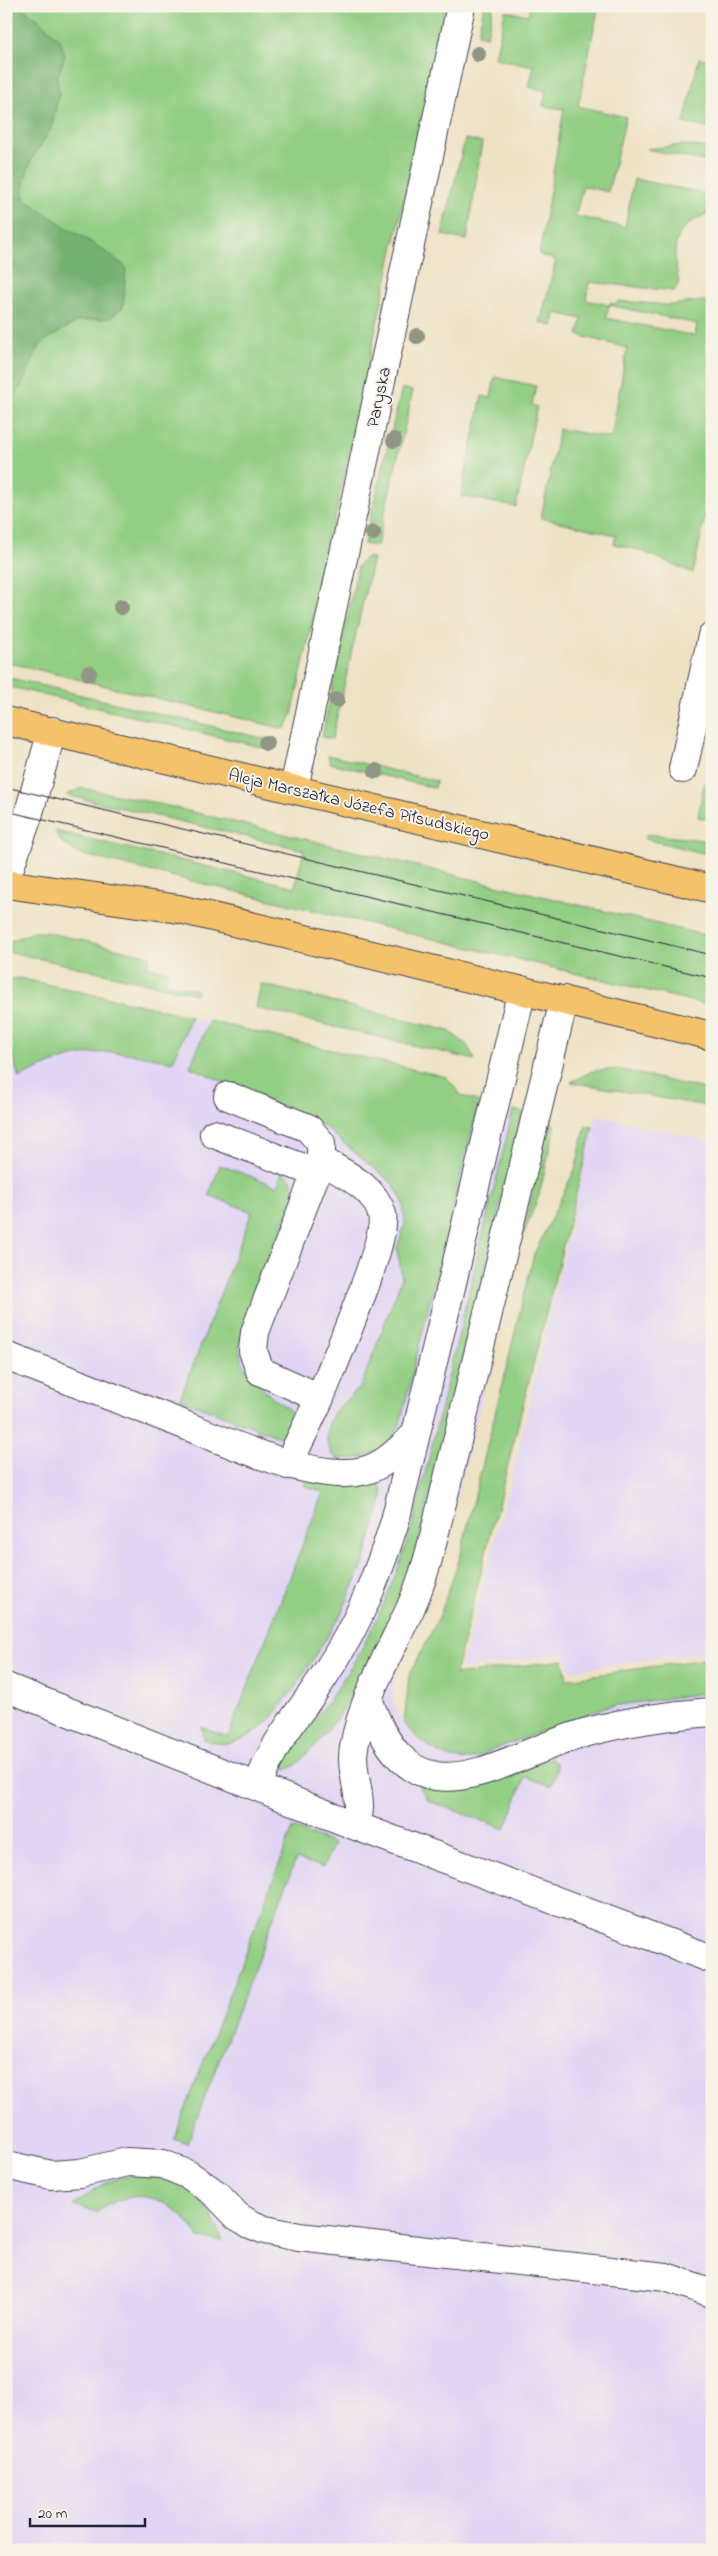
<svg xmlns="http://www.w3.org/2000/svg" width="718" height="2556" font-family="'Indie Flower',sans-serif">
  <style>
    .built { fill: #e1d4f4 }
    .green { fill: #92ce83; stroke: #5a785f; fill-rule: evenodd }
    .forest { fill: #75b171; stroke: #4c6a56 }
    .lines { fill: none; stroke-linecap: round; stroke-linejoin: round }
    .minor-casing { stroke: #413f50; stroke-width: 30 }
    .major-casing { stroke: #413f50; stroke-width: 30 }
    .minor { stroke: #fff; stroke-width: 28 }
    .major { stroke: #f4c26a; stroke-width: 28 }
    .tram { stroke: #22223b; stroke-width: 1 }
    .tree { fill: #909585 }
    .labels { text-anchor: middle; stroke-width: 4; stroke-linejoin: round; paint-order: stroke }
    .street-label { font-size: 18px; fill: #22223b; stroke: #f7f3e8 }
  </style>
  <rect width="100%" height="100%" fill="#f7f3e8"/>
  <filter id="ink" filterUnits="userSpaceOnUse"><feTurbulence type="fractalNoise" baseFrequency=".02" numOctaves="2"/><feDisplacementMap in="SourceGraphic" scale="10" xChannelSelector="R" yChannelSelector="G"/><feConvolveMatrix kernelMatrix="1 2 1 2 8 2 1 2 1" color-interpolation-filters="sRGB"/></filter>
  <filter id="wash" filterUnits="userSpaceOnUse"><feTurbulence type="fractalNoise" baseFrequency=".0096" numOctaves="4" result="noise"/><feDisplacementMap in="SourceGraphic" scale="20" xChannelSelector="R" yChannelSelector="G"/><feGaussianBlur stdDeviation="1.12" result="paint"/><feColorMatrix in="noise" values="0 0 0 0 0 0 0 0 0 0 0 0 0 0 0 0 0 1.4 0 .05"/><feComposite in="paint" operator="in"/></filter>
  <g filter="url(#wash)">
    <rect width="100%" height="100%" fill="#eee2c4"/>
    <path class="built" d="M 16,977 L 446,1077 L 462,1096 L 479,1102 L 550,1118 L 446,1544 L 420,1622 L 395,1672 L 393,1701 L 404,1724 L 420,1742 L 475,1759 L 485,1753 L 559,1723 L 605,1707 L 712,1692 L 712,2550 L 6,2550 L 6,980 Z
      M 596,1115 L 712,1142 L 712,1651 L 568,1671 L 567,1653 L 460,1670 L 516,1460 Z"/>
    <path class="green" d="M 6,6 L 446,6 L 292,715 L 285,729 L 6,662 Z
      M 484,6 L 493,6 L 487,36 L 478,34 Z
      M 530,6 L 582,6 L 598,9 L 578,106 L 626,117 L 608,192 L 583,186 L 575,216 L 625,227 L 634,179 L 712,195 L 712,212 C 672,227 671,245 679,283 L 674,291 L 589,282 L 586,300 L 609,305 L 610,303 L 617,304 L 618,301 L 669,305 L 712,300 L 712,485 L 693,573 L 639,550 L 614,544 L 616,535 L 541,518 L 559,429 L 611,438 L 627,348 L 578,335 L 582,319 L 555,313 L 553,326 L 540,323 L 556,260 L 539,255 L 564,109 L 543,106 L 546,91 L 529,87 L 534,66 L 495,58 L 505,11 L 528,15 ZM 609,305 L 697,324 L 695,336 L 606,318 Z
      M 699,58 L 712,61 L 712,129 L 684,123 Z
      M 465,139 L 482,142 L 467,240 L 442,235 Z
      M 684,145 L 712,148 L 712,163 L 646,149 Z
      M 495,377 L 536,386 L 532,405 L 537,407 L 516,507 L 461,496 L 482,396 L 491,398 Z
      M 402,388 L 413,391 L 377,546 L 364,544 Z
      M 365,558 L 373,558 L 332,739 L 322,737 L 358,566 Z
      M 6,677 L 278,742 L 273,750 L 6,686 Z
      M 328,755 L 436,781 L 435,788 L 330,763 Z
      M 712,779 L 712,820 L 698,817 L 704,784 Z
      M 82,788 L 151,802 L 712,937 L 712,1006 L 79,854 L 62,843 L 55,831 L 295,887 L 304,850 L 66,795 Z
      M 647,834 L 712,841 L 712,855 L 645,839 Z
      M 33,932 L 46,932 L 150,956 L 147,966 L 168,972 L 165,983 L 197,990 L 196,994 L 6,951 L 8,942 Z
      M 19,978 L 191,1016 L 173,1062 C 109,1046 79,1049 19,1078 L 6,1033 L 6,980 Z
      M 261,984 L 449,1031 L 467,1045 L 475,1060 L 256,1008 Z
      M 209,1021 L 446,1077 L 462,1096 L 479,1102 L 400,1424 C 387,1453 368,1459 338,1459 L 332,1454 L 327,1443 L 327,1429 L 334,1412 L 361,1386 L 402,1278 L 397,1248 L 405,1224 L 403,1202 L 393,1184 L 322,1125 L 190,1067 Z
      M 618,1069 L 712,1091 L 712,1107 L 571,1082 L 592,1071 Z
      M 513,1110 L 523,1112 L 416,1551 C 396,1616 355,1709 304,1757 C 299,1762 294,1769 286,1769 L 281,1763 L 285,1757 C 350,1680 386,1615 414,1519 Z
      M 550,1118 L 555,1127 L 539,1195 L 521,1241 Z
      M 586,1125 L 593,1127 L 455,1675 L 563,1660 L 567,1679 L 712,1658 L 712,1692 L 605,1707 L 485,1753 C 456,1772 423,1745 404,1724 L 409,1676 L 440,1615 L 460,1557 L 534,1254 L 576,1167 Z
      M 220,1165 L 277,1186 L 282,1171 L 290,1178 L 296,1190 L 239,1345 C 240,1378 272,1395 294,1414 L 296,1418 L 288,1437 L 284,1439 L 180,1399 L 252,1212 L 209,1195 Z
      M 308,1474 L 372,1480 L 381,1486 L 383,1496 L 363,1565 L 340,1616 L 296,1686 L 268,1722 C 251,1737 227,1751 204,1739 L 201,1727 L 228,1737 L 323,1492 L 304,1485 Z
      M 550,1758 L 556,1763 L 557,1770 L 551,1786 L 525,1777 L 505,1829 L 429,1801 L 415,1780 C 430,1784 446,1792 461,1790 C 486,1788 525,1768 550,1758 Z
      M 293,1828 L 334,1844 L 323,1867 L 296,1859 L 187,2144 L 174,2139 Z
      M 129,2175 C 183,2179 202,2189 223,2241 L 199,2238 C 175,2198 137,2182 97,2212 L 74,2206 C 91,2190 106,2181 129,2175 Z"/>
    <path class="forest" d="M 6,6 L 20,6 L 40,21 L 60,40 L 65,56 L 57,77 L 59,93 L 52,127 L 30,162 L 24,183 L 24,198 C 57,224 94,241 126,267 L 123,307 L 110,318 L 78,321 L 46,340 L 39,347 L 20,389 L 6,401 Z"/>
  </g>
  <g filter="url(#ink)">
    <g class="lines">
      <defs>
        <path id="minor" d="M 683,769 L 712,636
          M 294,788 L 461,6
          M 6,878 L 28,816 L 52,731
          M 228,1096 L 308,1128 L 321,1143 L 321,1160 L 255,1332 L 253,1351 L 260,1371 L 320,1398 L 288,1465
          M 214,1134 L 316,1173
          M 6,1356 C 63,1378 120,1400 177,1422 C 223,1440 314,1483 363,1471 C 384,1466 399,1450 415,1435
          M 320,1398 C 332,1367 389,1239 382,1214 C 374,1186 344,1174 321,1160
          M 6,1687 L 356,1826 L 712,1959
          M 368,1698 C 413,1835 497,1757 588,1732 C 628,1721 671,1715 712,1712
          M 258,1787 C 272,1741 301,1713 326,1673 C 358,1625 378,1575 395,1521 L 522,990
          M 356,1826 C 357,1820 359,1813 359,1807 C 359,1786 350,1768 354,1747 C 363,1697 389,1654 410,1609 C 420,1587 427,1564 433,1540 L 564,1000
          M 6,2165 L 51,2175 L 80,2173 L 127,2162 L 163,2164 L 189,2175 L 216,2194 L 237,2216 L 250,2224 L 265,2230 L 299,2237 L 666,2277 L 712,2293"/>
        <path id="major" d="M 6,721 L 712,889
          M 6,884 L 179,909 L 712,1036"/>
      </defs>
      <use href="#minor" class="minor-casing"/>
      <use href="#major" class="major-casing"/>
      <use href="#minor" class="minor"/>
      <use href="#major" class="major"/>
      <path class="tram" d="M 6,787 L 712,955
        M 6,811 L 712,978"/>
    </g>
    <g class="tree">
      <circle cx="478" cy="54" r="8"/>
      <circle cx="417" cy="336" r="8"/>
      <circle cx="394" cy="440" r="8"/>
      <circle cx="373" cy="533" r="8"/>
      <circle cx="121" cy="607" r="8"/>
      <circle cx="89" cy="673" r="8"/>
      <circle cx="337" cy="700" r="8"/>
      <circle cx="266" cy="743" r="8"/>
      <circle cx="376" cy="771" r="8"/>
    </g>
  </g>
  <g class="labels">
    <g class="street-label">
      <text transform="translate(378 397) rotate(-78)" y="6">Paryska</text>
      <text transform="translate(359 804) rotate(13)" y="6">Aleja Marszałka Józefa Piłsudskiego</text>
    </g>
  </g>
  <rect width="718" height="2556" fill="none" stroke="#f7f3e8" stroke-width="25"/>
  <path d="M30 2518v8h115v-8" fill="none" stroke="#22223b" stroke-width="2.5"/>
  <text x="38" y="2518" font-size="15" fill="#22223b" stroke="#f7f3e8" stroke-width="4" paint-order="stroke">20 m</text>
</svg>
